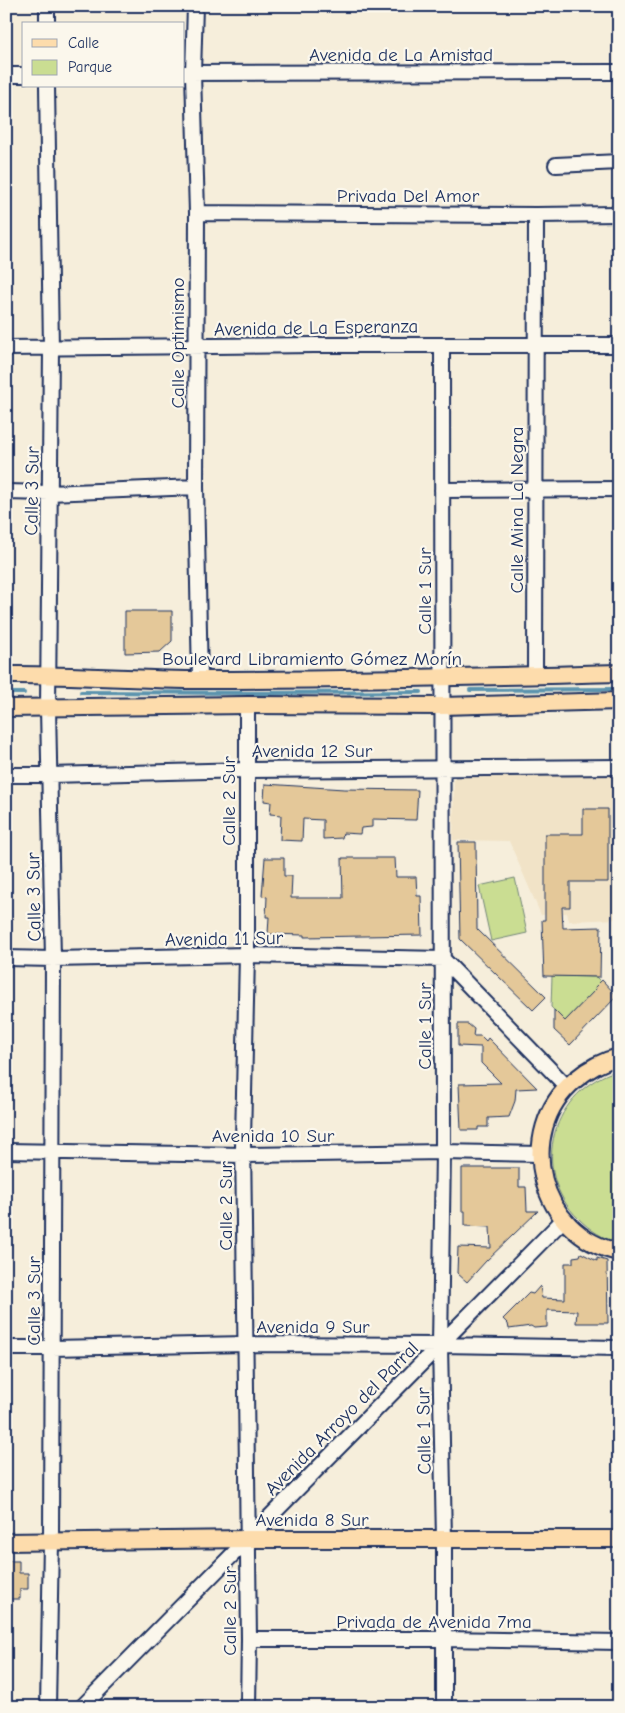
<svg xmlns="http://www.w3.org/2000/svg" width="625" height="1713" font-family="'Comic Neue',sans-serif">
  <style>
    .built { fill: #f1e3c7 }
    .green { fill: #cadd92; stroke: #728678 }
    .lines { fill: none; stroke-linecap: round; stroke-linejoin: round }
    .stream { stroke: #5c94ae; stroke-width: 4 }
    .building { fill: #e4c899; stroke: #1b2f5e }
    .minor-casing { stroke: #1b2f5e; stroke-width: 18 }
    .major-casing { stroke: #1b2f5e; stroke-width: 20 }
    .minor { stroke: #fbf7ec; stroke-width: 14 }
    .major { stroke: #fddcac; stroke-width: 16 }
    .labels { text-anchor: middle; stroke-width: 4.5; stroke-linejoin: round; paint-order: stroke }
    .street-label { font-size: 19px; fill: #1b2f5e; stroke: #fbf7ec }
  </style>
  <rect width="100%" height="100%" fill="#f6eedb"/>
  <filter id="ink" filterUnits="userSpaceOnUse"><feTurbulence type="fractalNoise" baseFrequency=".02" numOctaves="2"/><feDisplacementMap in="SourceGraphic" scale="10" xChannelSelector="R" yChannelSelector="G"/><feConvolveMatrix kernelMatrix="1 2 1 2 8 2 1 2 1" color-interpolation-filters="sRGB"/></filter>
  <g filter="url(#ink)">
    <path class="built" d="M 619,774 L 619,919 L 569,921 L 567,913 L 541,915 L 509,841 L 453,840 L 454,777 Z"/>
    <path class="green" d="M 515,878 L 527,933 L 491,941 L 479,886 Z
      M 552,976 L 596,977 L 601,982 L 595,987 L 596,989 L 565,1021 L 551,1007 Z
      M 619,1070 L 619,1242 C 604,1240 589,1229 579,1219 C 528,1170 552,1089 619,1070 Z"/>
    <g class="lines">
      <path class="stream" d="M 470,690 L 616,689
        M 81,692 L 271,693 L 421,692
        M 6,693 L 24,693"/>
    </g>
    <path class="building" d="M 125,611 L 172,611 L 172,641 L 160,652 L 125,653 Z
      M 265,784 L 344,789 L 418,790 L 416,820 L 372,819 L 372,827 L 361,828 L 360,834 L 343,833 L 342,838 L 323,839 L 323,820 L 303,819 L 302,841 L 280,840 L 281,815 L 270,814 L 271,802 L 264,801 Z
      M 583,809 L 608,809 L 608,882 L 570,882 L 570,907 L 562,907 L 563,928 L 601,927 L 600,977 L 544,976 L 542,920 L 545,920 L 545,834 L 583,834 Z
      M 458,842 L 476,842 L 477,929 L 546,997 L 533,1010 L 460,939 Z
      M 265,858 L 284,858 L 284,876 L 292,876 L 291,898 L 343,898 L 342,858 L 395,858 L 396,877 L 416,877 L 417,896 L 421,896 L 422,935 L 304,937 L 304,935 L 268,934 L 269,917 L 266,917 L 267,897 L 262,896 Z
      M 602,980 L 617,996 L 570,1045 L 554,1030 L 554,1010 L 565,1021 L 596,989 L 595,987 Z
      M 458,1024 L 468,1024 L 474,1029 L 473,1036 L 481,1036 L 486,1041 L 488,1038 L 537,1088 L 516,1089 L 515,1101 L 509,1117 L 488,1118 L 488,1127 L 478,1127 L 478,1130 L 461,1130 L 459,1084 L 501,1083 L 481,1063 L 481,1047 L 458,1046 Z
      M 462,1168 L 519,1168 L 519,1187 L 526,1187 L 527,1211 L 538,1211 L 486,1261 L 467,1282 L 457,1273 L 458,1247 L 491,1248 L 490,1227 L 465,1226 L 465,1211 L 462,1211 Z
      M 581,1253 L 597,1261 L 597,1258 L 607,1261 L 608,1323 L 576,1323 L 577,1311 L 547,1310 L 547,1327 L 534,1328 L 531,1326 L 509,1329 L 508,1324 L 503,1319 L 529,1293 L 533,1294 L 540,1286 L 542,1298 L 565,1299 L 565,1263 L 573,1263 L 573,1257 L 580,1256 Z
      M 6,1561 L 19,1561 L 19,1573 L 28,1573 L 28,1589 L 20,1589 L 20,1599 L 6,1599 Z"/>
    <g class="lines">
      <defs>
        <path id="minor" d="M 195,6 L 193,73 L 197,213 L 196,487 L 200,680
          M 47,24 L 47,6
          M 184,73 L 619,72
          M 6,75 L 24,75
          M 47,86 L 51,348 L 48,708 L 53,959 L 51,1542 L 48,1707
          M 556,165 L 619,162
          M 197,213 L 536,215 L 619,214
          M 442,345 L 443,1152 L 440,1345 L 444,1539 L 444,1707
          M 6,348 L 314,345 L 619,345
          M 442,490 L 619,489
          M 6,492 L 49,493 L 196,487
          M 535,676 L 536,215
          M 247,705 L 247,955 L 243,1140 L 249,1639 L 248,1707
          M 6,775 L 50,775 L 247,770 L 619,767
          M 6,958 L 53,959 L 247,955 L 443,959 L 567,1087
          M 6,1151 L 244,1155 L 443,1152 L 540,1154
          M 6,1348 L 52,1348 L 246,1344 L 440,1345 L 619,1348
          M 249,1639 L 444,1639 L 619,1642
          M 82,1707 L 563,1220"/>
        <path id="major" d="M 6,675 C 72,674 137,680 203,680 C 342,680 480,677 619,673
          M 6,708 L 247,705 L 442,706 L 619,701
          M 619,1057 C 602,1061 588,1069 575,1080 C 513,1132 539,1236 619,1252
          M 6,1542 L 247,1539 L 619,1539"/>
      </defs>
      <use href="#minor" class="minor-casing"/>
      <use href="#major" class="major-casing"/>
      <use href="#minor" class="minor"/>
      <use href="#major" class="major"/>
    </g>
  </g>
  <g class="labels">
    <g class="street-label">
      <text x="401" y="61">Avenida de La Amistad</text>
      <text x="408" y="202">Privada Del Amor</text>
      <text transform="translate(316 327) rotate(-1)" y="7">Avenida de La Esperanza</text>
      <text transform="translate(177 343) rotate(-90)" y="7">Calle Optimismo</text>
      <text transform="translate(31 491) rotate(-89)" y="7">Calle 3 Sur</text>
      <text transform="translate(516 510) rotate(-90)" y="7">Calle Mina La Negra</text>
      <text transform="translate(424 591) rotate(-90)" y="7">Calle 1 Sur</text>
      <text x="312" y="665">Boulevard Libramiento Gómez Morín</text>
      <text x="312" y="757">Avenida 12 Sur</text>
      <text transform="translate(228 801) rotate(-90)" y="7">Calle 2 Sur</text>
      <text transform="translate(33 897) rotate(-91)" y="7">Calle 3 Sur</text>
      <text transform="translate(224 938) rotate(-1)" y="7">Avenida 11 Sur</text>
      <text transform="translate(424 1026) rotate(-90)" y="7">Calle 1 Sur</text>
      <text x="273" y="1142">Avenida 10 Sur</text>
      <text transform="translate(225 1206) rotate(-90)" y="7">Calle 2 Sur</text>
      <text transform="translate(33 1301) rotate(-90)" y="7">Calle 3 Sur</text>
      <text x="313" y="1333">Avenida 9 Sur</text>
      <text transform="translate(341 1418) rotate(-45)" y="7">Avenida Arroyo del Parral</text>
      <text transform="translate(423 1431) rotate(-91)" y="7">Calle 1 Sur</text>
      <text x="312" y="1526">Avenida 8 Sur</text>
      <text transform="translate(229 1611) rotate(-90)" y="7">Calle 2 Sur</text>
      <text x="434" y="1628">Privada de Avenida 7ma</text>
    </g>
  </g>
  <rect width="625" height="1713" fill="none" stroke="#fbf7ec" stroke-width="25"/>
  <rect x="12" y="12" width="600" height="1688" fill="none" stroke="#1b2f5e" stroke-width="2" filter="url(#ink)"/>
  <rect x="22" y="22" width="162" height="65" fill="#fbf7ec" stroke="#a1a7b3"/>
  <rect x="32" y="39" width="25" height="8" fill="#fddcac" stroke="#a1a7b3"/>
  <text x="68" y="48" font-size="15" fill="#1b2f5e">Calle</text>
  <rect x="32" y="60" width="25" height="15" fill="#cadd92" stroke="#a1a7b3"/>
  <text x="68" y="72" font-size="15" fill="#1b2f5e">Parque</text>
</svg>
